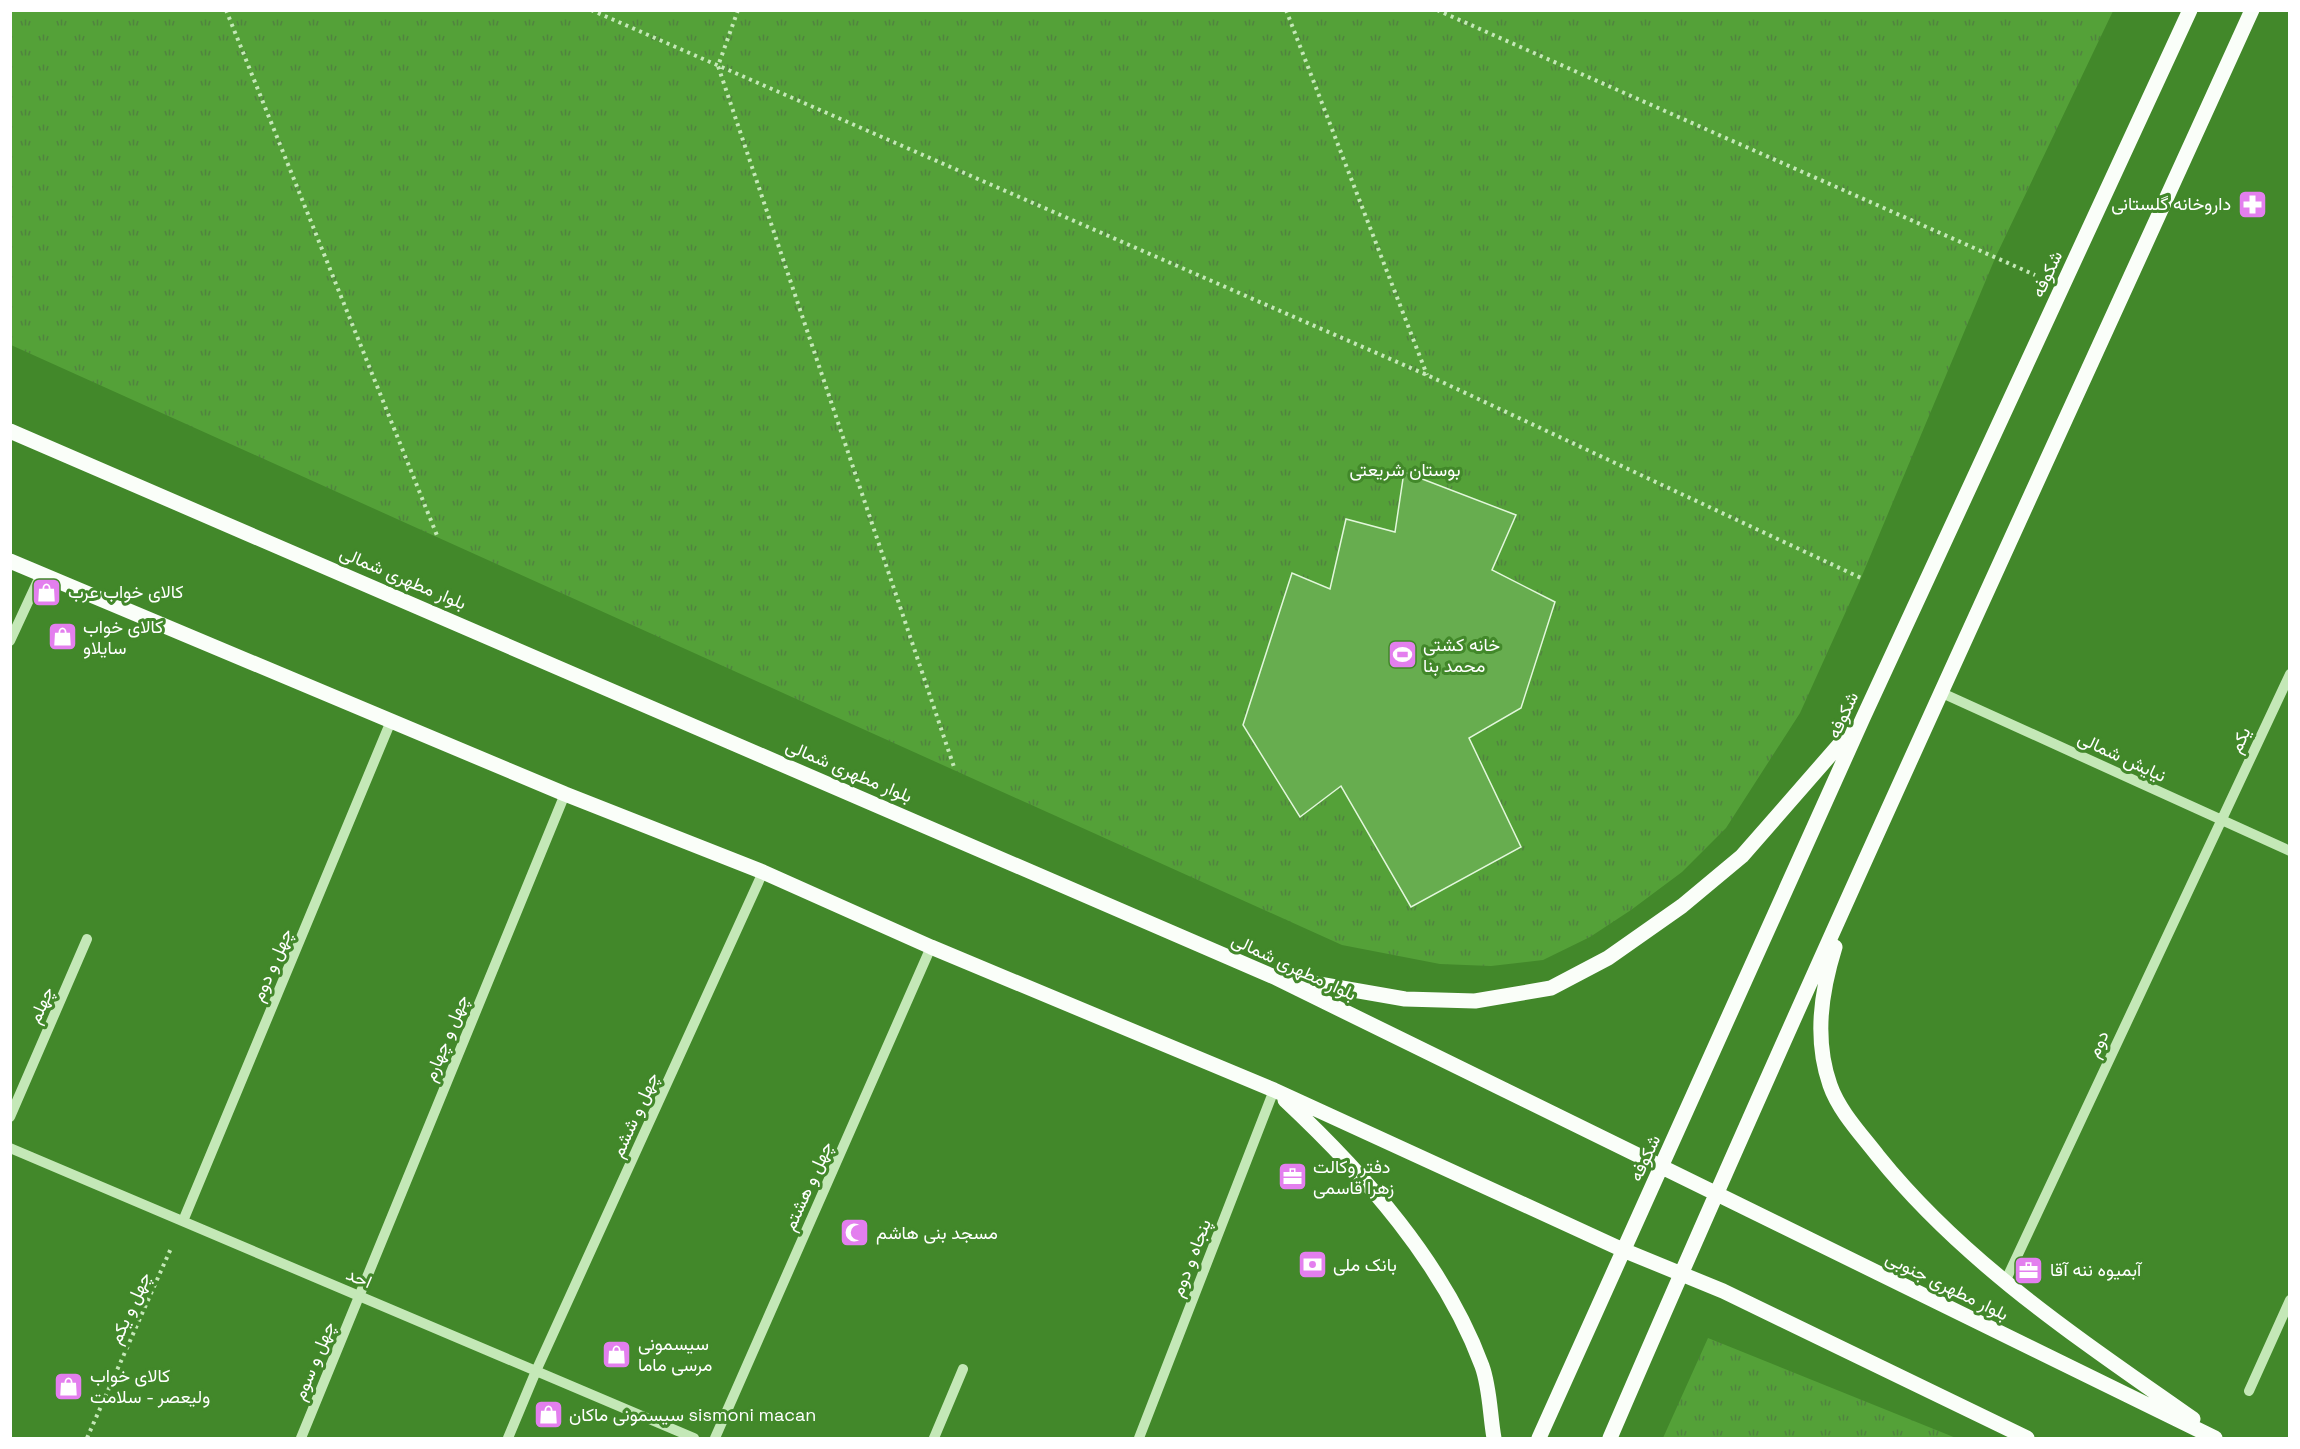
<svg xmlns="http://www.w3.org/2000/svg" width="2300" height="1449" font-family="'Space Grotesk',Vazirmatn,sans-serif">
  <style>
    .grass { fill: url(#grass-tufts) }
    .building { fill: #67ad4f; stroke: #e2f7db; stroke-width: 1.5 }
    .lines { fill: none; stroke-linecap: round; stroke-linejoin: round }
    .path { stroke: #c4e8b7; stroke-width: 4; stroke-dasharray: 3 4.5; stroke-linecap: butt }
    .minor { stroke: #c4e8b7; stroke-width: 10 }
    .major { stroke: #fafef9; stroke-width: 15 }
    .labels { text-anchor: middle; stroke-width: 6; stroke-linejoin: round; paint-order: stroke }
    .poi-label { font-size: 18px; fill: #fff; stroke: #42882a; text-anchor: start }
    .street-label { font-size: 18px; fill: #fff; stroke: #42882a }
    .park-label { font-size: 18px; fill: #fff; stroke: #42882a }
  </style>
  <defs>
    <pattern id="grass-tufts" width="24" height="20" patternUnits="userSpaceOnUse" patternTransform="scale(1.5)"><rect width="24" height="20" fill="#54a138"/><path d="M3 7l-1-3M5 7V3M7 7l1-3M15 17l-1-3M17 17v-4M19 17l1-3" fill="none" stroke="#51833f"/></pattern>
  </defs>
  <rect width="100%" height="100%" fill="#42882a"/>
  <path class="grass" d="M 11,11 L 2113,11 L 1996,256 L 1861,578 L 1800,713 L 1726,828 L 1682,872 L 1631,910 L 1590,937 L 1543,960 L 1491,966 L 1440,964 L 1342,945 L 11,345 Z
    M 1708,1338 L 1956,1438 L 1663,1438 Z"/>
  <path class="building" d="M 1404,472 L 1516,515 L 1492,570 L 1555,602 L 1521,708 L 1469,738 L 1521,847 L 1411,907 L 1341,786 L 1300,817 L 1243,725 L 1292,573 L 1330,589 L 1346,519 L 1395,532 Z"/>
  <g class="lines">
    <path class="path" d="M 226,10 L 438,538
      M 591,10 L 1427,375 L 1861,578
      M 738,10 L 718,66 L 955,770
      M 1286,10 L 1427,375
      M 1437,10 L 2035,275
      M 87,1438 L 172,1246"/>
    <path class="minor" d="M 10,641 L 41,574
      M 1942,693 L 2290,851
      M 10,1117 L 87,939
      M 10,1148 L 694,1438
      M 183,1221 L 391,721
      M 2005,1282 L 2290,674
      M 2249,1391 L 2290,1300
      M 301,1438 L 565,794
      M 508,1438 L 536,1371 L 763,872
      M 715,1438 L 931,947
      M 934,1438 L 963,1369
      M 1139,1438 L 1274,1090"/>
    <path class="major" d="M 10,431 L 1272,976 L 2215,1438
      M 10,561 L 565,794 L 763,872 L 931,947 L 1274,1090 L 1623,1250 L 1723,1291 L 2027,1438
      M 1835,947 C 1821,992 1814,1039 1830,1085 C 1839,1111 1861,1134 1878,1156 C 1965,1264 2081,1340 2193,1419
      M 1290,979 L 1405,999 L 1475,1001 L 1551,988 L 1608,958 L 1682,906 L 1742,856 L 1853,729
      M 1285,1100 C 1364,1174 1444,1263 1482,1366 C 1490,1388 1490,1416 1494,1438
      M 1539,1438 L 1863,718 L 2190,10
      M 1610,1438 C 1816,959 2036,486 2252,10"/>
  </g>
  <defs>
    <symbol id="pharmacy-square" viewBox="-11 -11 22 22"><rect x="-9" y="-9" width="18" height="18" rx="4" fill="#e37fee" stroke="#42882a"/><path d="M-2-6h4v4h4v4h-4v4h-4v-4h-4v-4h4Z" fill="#fff"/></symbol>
    <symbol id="shop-square" viewBox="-11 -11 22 22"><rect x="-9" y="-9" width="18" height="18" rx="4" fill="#e37fee" stroke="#42882a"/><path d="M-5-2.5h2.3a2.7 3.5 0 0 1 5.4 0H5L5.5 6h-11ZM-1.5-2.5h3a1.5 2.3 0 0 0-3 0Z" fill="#fff"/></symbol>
    <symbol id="stadium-square" viewBox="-11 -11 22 22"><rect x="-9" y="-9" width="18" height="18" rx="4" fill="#e37fee" stroke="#42882a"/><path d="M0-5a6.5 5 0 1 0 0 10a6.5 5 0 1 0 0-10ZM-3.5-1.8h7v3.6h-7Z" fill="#fff"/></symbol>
    <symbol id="office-square" viewBox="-11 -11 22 22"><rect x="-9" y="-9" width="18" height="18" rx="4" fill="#e37fee" stroke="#42882a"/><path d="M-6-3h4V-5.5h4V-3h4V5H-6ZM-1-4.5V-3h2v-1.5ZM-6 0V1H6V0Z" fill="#fff"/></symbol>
    <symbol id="mosque-square" viewBox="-11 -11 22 22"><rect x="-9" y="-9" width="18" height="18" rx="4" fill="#e37fee" stroke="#42882a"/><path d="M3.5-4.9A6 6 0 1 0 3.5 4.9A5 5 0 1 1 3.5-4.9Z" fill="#fff"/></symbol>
    <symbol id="bank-square" viewBox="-11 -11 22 22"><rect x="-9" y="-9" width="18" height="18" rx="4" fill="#e37fee" stroke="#42882a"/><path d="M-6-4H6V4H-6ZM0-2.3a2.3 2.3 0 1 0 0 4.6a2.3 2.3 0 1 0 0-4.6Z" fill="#fff"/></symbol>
  </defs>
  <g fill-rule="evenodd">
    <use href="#pharmacy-square" x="2236" y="188" width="33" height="33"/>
    <use href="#shop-square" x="30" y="576" width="33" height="33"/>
    <use href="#shop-square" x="46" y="620" width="33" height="33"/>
    <use href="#stadium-square" x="1386" y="638" width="33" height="33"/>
    <use href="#office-square" x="1276" y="1160" width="33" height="33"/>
    <use href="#mosque-square" x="838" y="1216" width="33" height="33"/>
    <use href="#bank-square" x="1296" y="1248" width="33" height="33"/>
    <use href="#office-square" x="2012" y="1254" width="33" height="33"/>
    <use href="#shop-square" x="600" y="1338" width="33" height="33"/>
    <use href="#shop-square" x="52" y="1370" width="33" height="33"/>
    <use href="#shop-square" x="532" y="1398" width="33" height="33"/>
  </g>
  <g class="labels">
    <g class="poi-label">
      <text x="2231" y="210" text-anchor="end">داروخانه گلستانی</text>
      <text x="68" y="598">کالای خواب عرب</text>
      <text x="83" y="633">کالای خواب<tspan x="83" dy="21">سایلاو</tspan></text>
      <text x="1423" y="651">خانه کشتی<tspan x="1423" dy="21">محمد بنا</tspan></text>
      <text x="1313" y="1173">دفتر وکالت<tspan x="1313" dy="21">زهرا قاسمی</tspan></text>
      <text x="876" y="1239">مسجد بنی هاشم</text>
      <text x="1333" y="1271">بانک ملی</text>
      <text x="2050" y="1276">آبمیوه ننه آقا</text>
      <text x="638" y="1350">سیسمونی<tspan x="638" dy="21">مرسی ماما</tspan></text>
      <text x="90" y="1382">کالای خواب<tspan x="90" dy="21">ولیعصر - سلامت</tspan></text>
      <text x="569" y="1421">سیسمونی ماکان sismoni macan</text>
    </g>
    <g class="street-label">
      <text transform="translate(2047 274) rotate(-65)" y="6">شکوفه</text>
      <text transform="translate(403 578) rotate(23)" y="6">بلوار مطهری شمالی</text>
      <text transform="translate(1843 715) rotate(-65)" y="6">شکوفه</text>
      <text transform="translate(2240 740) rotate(-65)" y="6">یکم</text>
      <text transform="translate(2122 757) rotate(25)" y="6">نیایش شمالی</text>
      <text transform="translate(849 771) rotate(23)" y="6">بلوار مطهری شمالی</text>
      <text transform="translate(272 965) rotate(-67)" y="6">چهل و دوم</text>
      <text transform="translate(1294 967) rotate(25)" y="6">بلوار مطهری شمالی</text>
      <text transform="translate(41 1005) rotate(-67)" y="6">چهلم</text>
      <text transform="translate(446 1038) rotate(-68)" y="6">چهل و چهارم</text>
      <text transform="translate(2098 1044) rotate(-65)" y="6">دوم</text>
      <text transform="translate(635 1115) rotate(-66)" y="6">چهل و ششم</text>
      <text transform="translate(1645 1158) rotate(-65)" y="6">شکوفه</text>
      <text transform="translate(808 1186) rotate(-66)" y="6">چهل و هشتم</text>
      <text transform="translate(1191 1258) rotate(-69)" y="6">پنجاه و دوم</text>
      <text transform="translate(359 1278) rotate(23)" y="6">احد</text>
      <text transform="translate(1947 1286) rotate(26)" y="6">بلوار مطهری جنوبی</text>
      <text transform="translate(130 1308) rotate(-66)" y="6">چهل و یکم</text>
      <text transform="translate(314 1361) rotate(-68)" y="6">چهل و سوم</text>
    </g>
    <g class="park-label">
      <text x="1405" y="476">بوستان شریعتی</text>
    </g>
  </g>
  <rect width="2300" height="1449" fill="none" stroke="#ffffff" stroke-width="24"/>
</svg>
